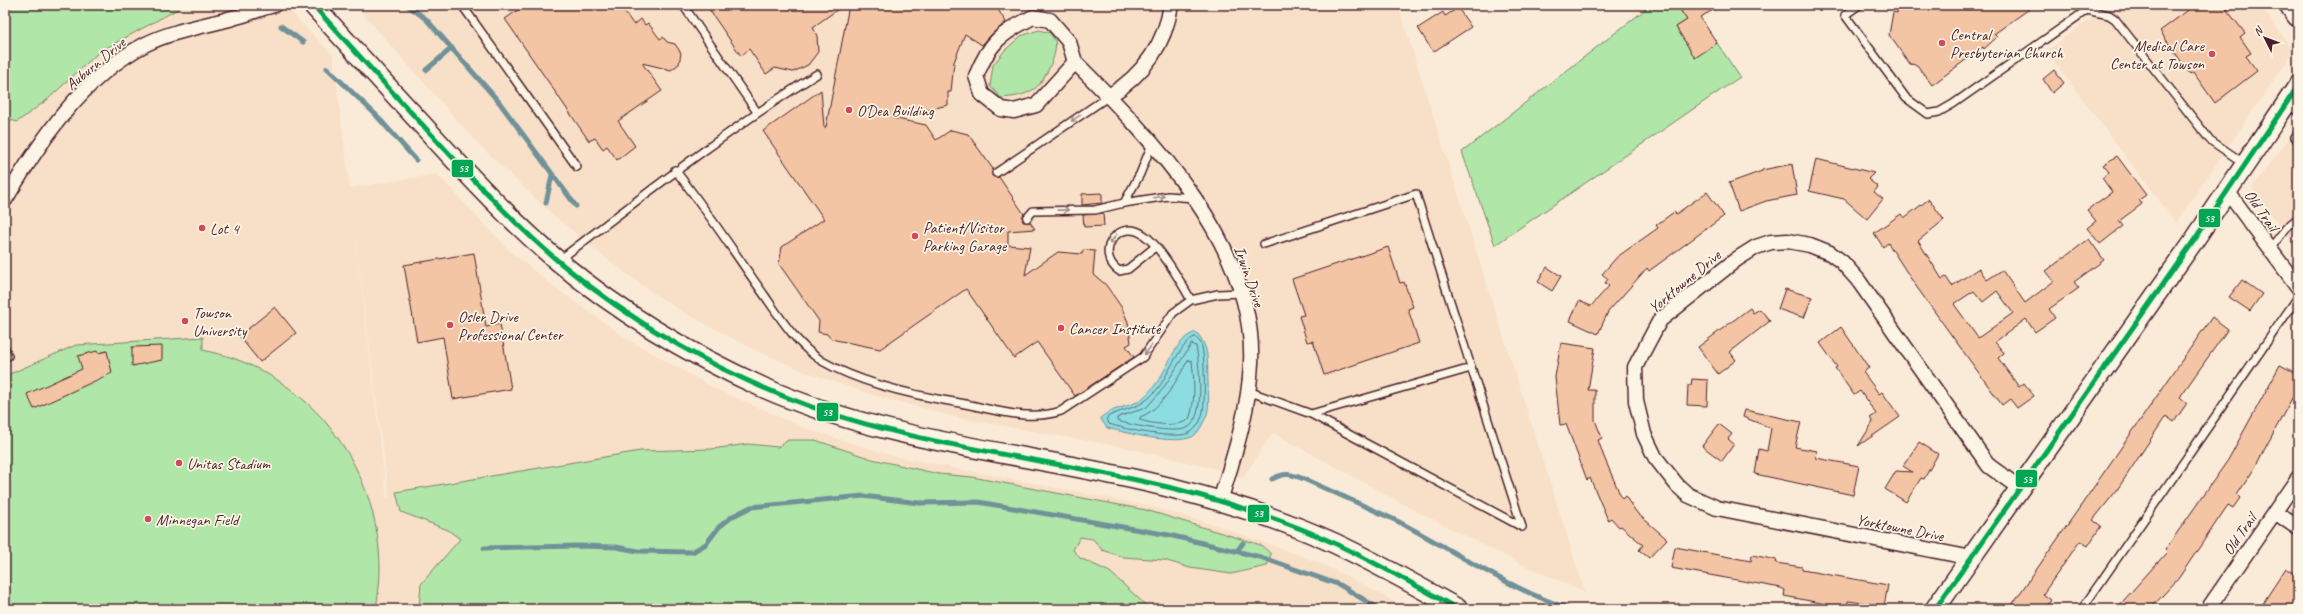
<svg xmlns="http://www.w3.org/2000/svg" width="2303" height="614" font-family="Caveat,sans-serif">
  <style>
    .built { fill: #f8e0c8; fill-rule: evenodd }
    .green { fill: #b0e6a8; stroke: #7d826a }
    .water { fill: #8bdde1; stroke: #719198 }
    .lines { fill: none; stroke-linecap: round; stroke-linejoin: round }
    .shore { stroke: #646b74; stroke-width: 1 }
    .stream { stroke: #719198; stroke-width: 5 }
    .building { fill: #f4c5a4; stroke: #4a1f2b; fill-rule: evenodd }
    .lane-casing { stroke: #4a1f2b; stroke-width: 10 }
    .street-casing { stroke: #4a1f2b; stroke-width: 17 }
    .secondary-casing { stroke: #4a1f2b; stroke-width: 22 }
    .primary-casing { stroke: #4a1f2b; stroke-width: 25 }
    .lane { stroke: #fcf5e5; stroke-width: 7 }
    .street { stroke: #fcf5e5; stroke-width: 14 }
    .secondary { stroke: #fcf5e5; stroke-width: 19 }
    .primary { stroke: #fcf5e5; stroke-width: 22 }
    .bus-1-casing { stroke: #fcf5e5; stroke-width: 8 }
    .bus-1 { stroke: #00a651; stroke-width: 5 }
    .oneway { stroke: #a38a88 }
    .poi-dot { fill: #d1495b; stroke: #fcf5e5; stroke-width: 1.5 }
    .labels { text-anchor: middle; stroke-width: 3.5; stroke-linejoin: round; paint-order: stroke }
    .poi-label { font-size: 16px; fill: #4a1f2b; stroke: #fcf5e5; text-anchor: start }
    .street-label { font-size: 16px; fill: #4a1f2b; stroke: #fcf5e5 }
    .line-badge { stroke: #fcf5e5; stroke-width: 1.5 }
    .badge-label { font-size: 11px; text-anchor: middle; font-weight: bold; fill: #fff }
  </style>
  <rect width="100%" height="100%" fill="#faebd8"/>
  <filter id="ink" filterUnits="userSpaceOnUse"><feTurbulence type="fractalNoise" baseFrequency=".025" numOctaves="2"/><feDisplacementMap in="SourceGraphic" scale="8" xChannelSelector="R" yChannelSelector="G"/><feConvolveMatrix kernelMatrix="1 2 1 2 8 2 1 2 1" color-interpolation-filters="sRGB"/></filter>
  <g filter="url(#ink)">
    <path class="built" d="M 5,5 L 284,5 L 333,55 L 350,188 L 437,174 L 509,250 L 553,286 L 629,340 L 714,388 L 805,428 L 893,456 L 1150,506 L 1216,525 L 1315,561 L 1347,576 L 1408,609 L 5,609 ZM 355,234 L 389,498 L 388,499 L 387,498 Z
      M 355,5 L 1398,5 L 1585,592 L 1521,564 L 1416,511 L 1273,433 L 1243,478 L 1212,468 L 1127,448 L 963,419 L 872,395 L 803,371 L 757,351 L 688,315 L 651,292 L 603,256 L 554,216 L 478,144 Z
      M 2109,5 L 2260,5 L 2294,51 L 2176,223 L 2046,51 Z
      M 2298,126 L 2298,251 L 2252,188 Z"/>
    <path class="green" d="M 5,5 L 174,5 L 178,9 L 99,52 L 47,100 L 17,122 L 5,118 Z
      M 1651,5 L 1677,5 L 1687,20 L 1676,27 L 1695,57 L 1717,43 L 1740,77 L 1495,245 L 1462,152 Z
      M 1039,30 L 1050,33 C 1052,36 1054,39 1055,41 C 1059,52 1044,83 1034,89 C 1024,96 1013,97 1001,98 L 990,86 L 993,65 L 1005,50 L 1021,36 Z
      M 203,337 L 203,350 C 214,353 227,355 238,360 C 324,393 380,478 380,570 C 380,583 378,596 376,609 L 5,609 L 5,376 L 76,345 Z
      M 788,440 L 815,440 L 872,459 L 939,474 L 972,477 L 1146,510 L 1261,545 L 1271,554 L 1267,566 L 1231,574 L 1190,568 L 1164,560 L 1123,557 L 1102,550 L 1093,539 L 1080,537 L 1073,550 L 1080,558 L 1110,572 L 1150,609 L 419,609 L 421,584 L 460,539 L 448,530 L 401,512 L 396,492 L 640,451 L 712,449 L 748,444 L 778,447 Z"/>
    <path class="water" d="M 1196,332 C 1210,347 1207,361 1208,381 C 1208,391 1210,405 1207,414 C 1204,422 1199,433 1192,437 C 1172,445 1127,433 1107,428 L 1100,418 C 1112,408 1124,408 1137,402 C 1143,399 1151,390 1155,385 C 1168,369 1175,338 1196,332 Z"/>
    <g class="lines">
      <path class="shore" d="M 1195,337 C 1197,339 1200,341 1201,344 C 1205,353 1205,401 1203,411 C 1202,419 1197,428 1191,432 C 1177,441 1125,429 1109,424 L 1106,419 L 1109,416 C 1131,406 1142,409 1159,387 C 1167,376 1183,339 1195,337 Z
        M 1192,344 L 1196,346 C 1199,363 1206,420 1187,428 C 1173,434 1132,425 1117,421 L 1117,418 L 1121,416 L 1146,408 L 1162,390 Z
        M 1188,360 L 1192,361 C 1194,379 1196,402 1189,419 C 1179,428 1152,424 1140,420 L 1140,417 C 1162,409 1177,380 1188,360 Z"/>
      <path class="stream" d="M 407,5 L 426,19 L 499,102 L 576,206
        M 281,26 L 303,42
        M 327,68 L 375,114 L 416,160
        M 426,70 L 452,48
        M 546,203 L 552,175
        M 1272,479 C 1285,472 1291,474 1304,479 C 1335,493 1368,507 1399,522 C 1456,552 1509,589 1570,609
        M 484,548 L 579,546 L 616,547 L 638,551 L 692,552 L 706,544 L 719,527 L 733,516 L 751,507 L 863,496 L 919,503 L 978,502 L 1169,535 L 1260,557 L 1340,585 L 1379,609
        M 1237,551 L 1243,543"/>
    </g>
    <path class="building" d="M 525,5 L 619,5 L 634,25 L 641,19 L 645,25 L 648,23 L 660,39 L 663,37 L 667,42 L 675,44 L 681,53 L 679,64 L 671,70 L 642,63 L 662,91 L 618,121 L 635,146 L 617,160 L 607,146 L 603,149 L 595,138 L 589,141 L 505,19 Z
      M 706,5 L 844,5 L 813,27 L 817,36 L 818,52 L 808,65 L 793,72 L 775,68 L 766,74 L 749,49 L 741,56 Z
      M 849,5 L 995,5 L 1006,22 L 992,34 L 982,45 L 965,34 L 954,62 L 951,92 L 948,92 L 948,105 L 892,118 L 926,125 L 936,140 L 951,130 L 968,134 L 993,169 L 992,176 L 999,177 L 1024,214 L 1022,217 L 1023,222 L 1030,222 L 1035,229 L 1008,231 L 1008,245 L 1030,247 L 1025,275 L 1058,252 L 1082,254 L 1083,250 L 1095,251 L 1093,274 L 1106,285 L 1122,308 L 1128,322 L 1131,343 L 1126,346 L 1134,357 L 1075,396 L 1037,342 L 1014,358 L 966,289 L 880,349 L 831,339 L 827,334 L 818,332 L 819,321 L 779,264 L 782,247 L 824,219 L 763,131 L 821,90 L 824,127 L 826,127 Z
      M 1677,5 L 1723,5 L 1700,17 L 1717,43 L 1695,58 L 1676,27 L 1687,20 Z
      M 1898,5 L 2035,5 L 1994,34 L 1997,37 L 1984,49 L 1983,47 L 1932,85 L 1917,65 L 1910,64 L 1889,35 L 1893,12 L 1897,13 Z
      M 2195,5 L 2223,5 L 2245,33 L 2240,37 L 2251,53 L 2246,56 L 2257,71 L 2215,103 L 2193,72 L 2190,74 L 2160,31 Z
      M 1458,8 L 1471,27 L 1433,52 L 1418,28 L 1443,12 L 1445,16 Z
      M 2054,70 L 2064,83 L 2052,93 L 2043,79 Z
      M 2117,156 L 2146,195 L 2139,200 L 2142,204 L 2119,221 L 2123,226 L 2100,244 L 2087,228 L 2096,221 L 2087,210 L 2112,192 L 2102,178 L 2109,172 L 2103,165 Z
      M 1816,159 L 1874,173 L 1868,179 L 1878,187 L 1874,192 L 1883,199 L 1867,219 L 1844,199 L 1809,191 Z
      M 1792,164 L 1797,195 L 1766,201 L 1739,211 L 1729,183 L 1762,171 L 1762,170 Z
      M 1707,192 L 1724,216 L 1649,271 L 1647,268 L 1608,312 L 1598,334 L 1570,321 L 1579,301 L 1591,306 L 1609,286 L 1605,283 L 1608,279 L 1602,274 L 1617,257 L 1658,228 L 1656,225 L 1674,212 L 1676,214 Z
      M 1102,193 L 1102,203 L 1082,205 L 1082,194 Z
      M 1929,199 L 1944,220 L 1918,241 L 1942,279 L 1946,277 L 1952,286 L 1979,268 L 1987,280 L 2002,270 L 2025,303 L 2054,281 L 2046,271 L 2089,239 L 2104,260 L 2074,282 L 2079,288 L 2049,309 L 2055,318 L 2035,332 L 2026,319 L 1995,342 L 2004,353 L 1998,358 L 2019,387 L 2024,383 L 2034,396 L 2017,408 L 2010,399 L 2002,405 L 1913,282 L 1888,243 L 1883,247 L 1874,233 L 1901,214 L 1904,218 ZM 1974,291 L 1983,302 L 1997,291 L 2013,313 L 1978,338 L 1954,304 Z
      M 1103,213 L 1104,226 L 1084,227 L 1083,215 Z
      M 1388,247 L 1400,283 L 1404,282 L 1413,307 L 1408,309 L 1419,343 L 1324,375 L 1313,341 L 1307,342 L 1299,316 L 1304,315 L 1292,279 Z
      M 474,253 L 486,327 L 500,324 L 511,389 L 453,399 L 443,337 L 417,342 L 404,265 Z
      M 1547,267 L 1561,276 L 1552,291 L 1538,282 Z
      M 2242,280 L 2262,294 L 2250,311 L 2229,297 Z
      M 1785,289 L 1812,297 L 1804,318 L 1778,309 Z
      M 275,307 L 296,333 L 260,362 L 239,336 Z
      M 1750,308 L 1753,313 L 1760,309 L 1770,321 L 1730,352 L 1736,360 L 1718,374 L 1698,347 Z
      M 2212,317 L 2228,329 L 2180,397 L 2187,403 L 2174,422 L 2166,416 L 2117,490 L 2093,520 L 2101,526 L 2088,546 L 2080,541 L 2043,594 L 2051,600 L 2045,609 L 2009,609 Z
      M 1841,327 L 1869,368 L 1863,372 L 1879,394 L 1882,392 L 1900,417 L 1858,446 L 1873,422 L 1870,418 L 1876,414 L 1860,391 L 1854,395 L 1835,368 L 1837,367 L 1820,343 Z
      M 1561,343 L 1595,348 L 1588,390 L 1595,390 L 1595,420 L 1602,438 L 1598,440 L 1604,457 L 1622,499 L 1625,496 L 1637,513 L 1667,539 L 1649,558 L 1639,550 L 1643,545 L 1621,526 L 1619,527 L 1611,518 L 1608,520 L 1590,478 L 1587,480 L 1566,424 L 1560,425 L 1555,377 Z
      M 162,346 L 162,360 L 132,366 L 132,347 Z
      M 97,351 L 98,353 L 107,351 L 112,373 L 34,409 L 27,394 L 82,369 L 78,356 Z
      M 2280,365 L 2298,374 L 2298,387 L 2254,469 L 2237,495 L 2240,498 L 2233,508 L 2228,505 L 2178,579 L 2150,609 L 2116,609 L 2167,552 L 2165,550 L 2228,460 Z
      M 1692,379 L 1708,380 L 1707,406 L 1687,405 L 1688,385 L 1691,385 Z
      M 1745,410 L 1801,422 L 1795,447 L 1817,451 L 1816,458 L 1859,466 L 1853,495 L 1755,474 L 1759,449 L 1767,451 L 1771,428 L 1743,417 Z
      M 1719,424 L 1732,434 L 1728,439 L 1734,444 L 1722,461 L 1702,446 Z
      M 1919,442 L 1938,454 L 1924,479 L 1921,478 L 1906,502 L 1885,489 L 1896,471 L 1912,472 L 1903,466 Z
      M 1675,547 L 1751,561 L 1752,555 L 1777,560 L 1776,563 L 1802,567 L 1802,570 L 1888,585 L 1884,606 L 1848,601 L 1847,609 L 1825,609 L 1826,604 L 1784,596 L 1785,590 L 1781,588 L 1671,568 Z
      M 2286,568 L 2298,576 L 2298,598 L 2290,609 L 2259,609 Z"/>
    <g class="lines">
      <defs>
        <path id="lane" d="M 462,5 L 577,167
          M 683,5 L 757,112
          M 1859,5 L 1845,15 L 1906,98 L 1928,114 L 1939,112 L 1953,104 L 2094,5
          M 2087,10 L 2109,15 L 2115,19 L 2210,140 L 2245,164
          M 2287,103 L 2298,112
          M 2298,134 L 2295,137 L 2298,141
          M 675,170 C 707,210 735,254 765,296 C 781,319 798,346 822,361 C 860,383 917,396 960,403 C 993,409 1028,422 1061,411 L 1143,357 L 1173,313 L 1191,300 L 1218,294 L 1241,293
          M 996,173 L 1109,96
          M 1124,203 L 1140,174 L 1152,144
          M 1027,218 L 1033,211 L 1095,210 L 1124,203 L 1168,196 L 1194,198
          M 1264,244 L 1416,194 L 1522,527
          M 1155,247 L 1128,269 L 1119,271 C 1093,252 1119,217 1144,235 C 1159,245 1182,284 1191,300
          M 2269,250 L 2287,227 L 2298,218
          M 558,261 C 643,196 726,131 817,74
          M 5,349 L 8,356
          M 1248,391 L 1311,414 L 1471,368
          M 1311,414 L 1522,527
          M 2082,609 L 2298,297"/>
        <path id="street" d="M 1033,17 L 1050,20 L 1069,42 L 1075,62 L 1036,105 L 1014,111 L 1001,109 L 982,94 L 976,76 C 990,42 1000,34 1033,17 Z
          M 1075,62 C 1152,139 1256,245 1251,363 C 1249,411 1234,456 1220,501
          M 1109,96 C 1143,75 1165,45 1171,5
          M 2227,191 L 2298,287
          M 5,200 C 41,140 82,77 146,44 C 174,30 206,26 236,17 C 249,14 261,8 274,5
          M 2275,512 L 2298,528
          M 1972,558 L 1717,508 L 1688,495 L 1677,485 L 1655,457 L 1644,434 L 1636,401 L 1635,367 L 1660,320 L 1737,259 L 1756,247 L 1771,242 L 1788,241 L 1810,245 L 1830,253 L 1842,262 L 1858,280 L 1989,466 L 2021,489
          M 2208,609 L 2298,478"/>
        <path id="secondary" d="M 313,5 C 352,48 391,91 430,133 C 471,178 512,222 558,261 C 619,312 689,354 762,387 C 895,446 1037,453 1176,489 C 1230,503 1284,520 1334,543 C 1377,563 1417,586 1458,609
          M 1935,609 L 2195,239 L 2298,86"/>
        <path id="primary" d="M 2291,5 L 2298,15"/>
      </defs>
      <use href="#lane" class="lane-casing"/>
      <use href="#street" class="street-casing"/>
      <use href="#secondary" class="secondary-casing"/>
      <use href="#primary" class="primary-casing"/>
      <use href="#lane" class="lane"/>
      <use href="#street" class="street"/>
      <use href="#secondary" class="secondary"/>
      <use href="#primary" class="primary"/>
      <defs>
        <path id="bus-1" d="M 313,5 C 352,48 391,91 430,133 C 471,177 512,222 558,261 C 632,323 720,374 812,407 C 929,449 1056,459 1176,489 C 1230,503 1284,520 1334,543 C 1377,563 1417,586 1458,609
          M 1935,609 L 2195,239 L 2298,86"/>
      </defs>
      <use href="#bus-1" class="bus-1-casing"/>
      <use href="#bus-1" class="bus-1"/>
    </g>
    <defs><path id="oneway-shaft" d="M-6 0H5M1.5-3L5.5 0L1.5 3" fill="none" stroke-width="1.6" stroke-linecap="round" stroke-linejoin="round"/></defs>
    <g class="oneway">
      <use href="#oneway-shaft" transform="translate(1076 118) rotate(146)"/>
      <use href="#oneway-shaft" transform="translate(1159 197) rotate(-8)"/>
      <use href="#oneway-shaft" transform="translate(1063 210) rotate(-1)"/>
      <use href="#oneway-shaft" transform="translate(1113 239) rotate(128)"/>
      <use href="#oneway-shaft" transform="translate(1148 350) rotate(127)"/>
    </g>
  </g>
  <g class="poi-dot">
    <circle cx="1942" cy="43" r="4"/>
    <circle cx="2212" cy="54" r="4"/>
    <circle cx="849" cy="110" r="4"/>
    <circle cx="202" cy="228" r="4"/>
    <circle cx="915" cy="236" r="4"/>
    <circle cx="185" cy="321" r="4"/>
    <circle cx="450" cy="325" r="4"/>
    <circle cx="1061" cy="328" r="4"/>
    <circle cx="179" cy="463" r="4"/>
    <circle cx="148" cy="519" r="4"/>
  </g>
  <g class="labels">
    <g class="poi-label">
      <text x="1950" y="40">Central<tspan x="1950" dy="18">Presbyterian Church</tspan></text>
      <text x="2204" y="51" text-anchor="end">Medical Care<tspan x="2204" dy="18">Center at Towson</tspan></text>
      <text x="857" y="116">O'Dea Building</text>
      <text x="923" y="233">Patient/Visitor<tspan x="923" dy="18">Parking Garage</tspan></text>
      <text x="210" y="234">Lot 4</text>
      <text x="193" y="318">Towson<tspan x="193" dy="18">University</tspan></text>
      <text x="458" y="322">Osler Drive<tspan x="458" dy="18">Professional Center</tspan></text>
      <text x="1069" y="334">Cancer Institute</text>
      <text x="187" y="469">Unitas Stadium</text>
      <text x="156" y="525">Minnegan Field</text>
    </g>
    <g class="street-label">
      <text transform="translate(95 63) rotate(-40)" y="6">Auburn Drive</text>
      <text transform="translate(2262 210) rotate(55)" y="6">Old Trail</text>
      <text transform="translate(1250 276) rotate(71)" y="6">Irwin Drive</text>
      <text transform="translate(1684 281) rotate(-40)" y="6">Yorktowne Drive</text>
      <text transform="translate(1900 527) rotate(11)" y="6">Yorktowne Drive</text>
      <text transform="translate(2239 534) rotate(-55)" y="6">Old Trail</text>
    </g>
  </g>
  <g class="line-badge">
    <rect x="451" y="159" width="23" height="19" rx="4" fill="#00a651"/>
    <rect x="2198" y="208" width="23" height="20" rx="4" fill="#00a651"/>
    <rect x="816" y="402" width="23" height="20" rx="4" fill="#00a651"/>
    <rect x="2015" y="469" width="23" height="19" rx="4" fill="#00a651"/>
    <rect x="1247" y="504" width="23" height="19" rx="4" fill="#00a651"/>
  </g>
  <g class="badge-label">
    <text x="463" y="172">53</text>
    <text x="2209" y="222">53</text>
    <text x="827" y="416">53</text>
    <text x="2027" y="483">53</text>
    <text x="1258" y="517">53</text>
  </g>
  <rect width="2303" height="614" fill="none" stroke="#fcf5e5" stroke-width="20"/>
  <rect x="10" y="10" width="2283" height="594" fill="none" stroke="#4a1f2b" stroke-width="1.5" filter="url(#ink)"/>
  <g transform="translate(2265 38) rotate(312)" stroke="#fcf5e5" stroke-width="3" paint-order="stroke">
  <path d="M0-3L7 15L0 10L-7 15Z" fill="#4a1f2b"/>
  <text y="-6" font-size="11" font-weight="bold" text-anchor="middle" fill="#4a1f2b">N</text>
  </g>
</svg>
